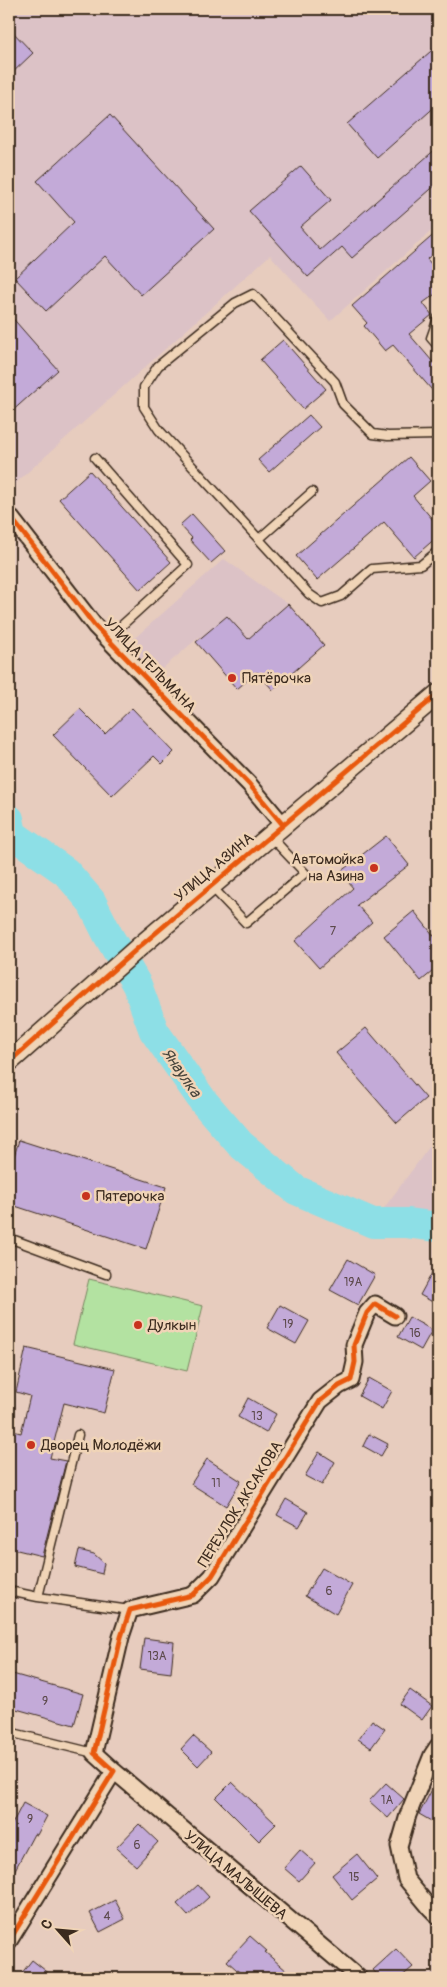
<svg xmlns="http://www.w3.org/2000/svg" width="447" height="1987" font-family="Pangolin,sans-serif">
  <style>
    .built { fill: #dcc2c6 }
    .green { fill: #b3e2a1; stroke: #778660 }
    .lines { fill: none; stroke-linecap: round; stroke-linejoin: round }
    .river { stroke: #8ddfe6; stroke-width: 30 }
    .building { fill: #c3aad8; stroke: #3b2a1e }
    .service-casing { stroke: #3b2a1e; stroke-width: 11 }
    .minor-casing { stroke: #3b2a1e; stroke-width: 19 }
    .tertiary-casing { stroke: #3b2a1e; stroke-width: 22 }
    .service { stroke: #f0d4b7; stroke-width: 8 }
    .minor { stroke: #f0d4b7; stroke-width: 15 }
    .tertiary { stroke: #f0d4b7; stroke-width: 19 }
    .cycleway-casing { stroke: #f0d4b7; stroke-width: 8 }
    .cycleway { stroke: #e8590c; stroke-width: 5 }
    .poi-dot { fill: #c8321e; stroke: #f0d4b7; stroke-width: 2 }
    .labels { text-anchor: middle; stroke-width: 5; stroke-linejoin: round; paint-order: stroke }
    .number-label { font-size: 12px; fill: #5d4a4c }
    .street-label { font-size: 15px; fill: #3b2a1e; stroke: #f0d4b7 }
    .poi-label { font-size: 15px; fill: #3b2a1e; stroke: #f0d4b7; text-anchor: start }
    .water-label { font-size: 16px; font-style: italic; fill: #47453c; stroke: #f0d4b7 }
  </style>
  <rect width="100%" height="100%" fill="#e7ccbe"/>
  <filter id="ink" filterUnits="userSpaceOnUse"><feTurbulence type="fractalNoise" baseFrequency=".02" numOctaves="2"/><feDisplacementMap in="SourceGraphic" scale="10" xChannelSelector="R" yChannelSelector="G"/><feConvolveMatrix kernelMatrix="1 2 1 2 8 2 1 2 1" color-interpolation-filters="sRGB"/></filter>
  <g filter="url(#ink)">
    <path class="built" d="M 9,9 L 438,9 L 438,225 L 330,321 L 270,255 L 9,489 Z
      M 224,559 L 288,604 L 237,649 L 199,637 L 155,675 L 128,644 Z
      M 438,1135 L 438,1227 L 407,1223 L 373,1223 Z"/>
    <path class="green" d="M 89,1279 L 203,1306 L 187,1371 L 73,1344 Z"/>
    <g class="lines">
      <path class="river" d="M 9,819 L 12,834 L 66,872 L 91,901 L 108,935 L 137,985 L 154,1031 L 203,1101 L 240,1144 L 296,1190 L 373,1223 L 407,1223 L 438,1227"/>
    </g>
    <path class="building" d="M 9,28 L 33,53 L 9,76 Z
      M 438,45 L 438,104 L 377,158 L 347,124 Z
      M 110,115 L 214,229 L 141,295 L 105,256 L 46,311 L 15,278 L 74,222 L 37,181 Z
      M 438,147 L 438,183 L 352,258 L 342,247 L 308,277 L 249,211 L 301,166 L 331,200 L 300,227 L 320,250 Z
      M 438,231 L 438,249 L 427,259 L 438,272 L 438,292 L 423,303 L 432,315 L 409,334 L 438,368 L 438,397 L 393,345 L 385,351 L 364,326 L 367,323 L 352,306 Z
      M 9,314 L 58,370 L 9,414 Z
      M 283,340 L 326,389 L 303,409 L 260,360 Z
      M 309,415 L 320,427 L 269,472 L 258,460 Z
      M 409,457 L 430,481 L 413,496 L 438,526 L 438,536 L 414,557 L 384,522 L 317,580 L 296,556 Z
      M 90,471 L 171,562 L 140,590 L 59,499 Z
      M 192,514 L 225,551 L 211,563 L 190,540 L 192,538 L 180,525 Z
      M 288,604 L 324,645 L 273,690 L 257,672 L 237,689 L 196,642 L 227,616 L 248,639 Z
      M 132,708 L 174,752 L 162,764 L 154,756 L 112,796 L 53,735 L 80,709 L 105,734 Z
      M 386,836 L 409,865 L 357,905 L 372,922 L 319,968 L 295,941 L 353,888 L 340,872 Z
      M 414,911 L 438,941 L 438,967 L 421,981 L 384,936 Z
      M 366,1028 L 426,1098 L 397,1123 L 336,1053 Z
      M 19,1140 L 166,1187 L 146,1249 L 9,1204 L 9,1173 Z
      M 348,1259 L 375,1275 L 358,1305 L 330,1290 Z
      M 438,1262 L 438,1305 L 420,1295 Z
      M 280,1305 L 309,1321 L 296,1344 L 267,1328 Z
      M 409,1317 L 432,1330 L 421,1350 L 398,1337 Z
      M 26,1348 L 115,1369 L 104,1413 L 64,1403 L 50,1458 L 66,1461 L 42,1556 L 9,1548 L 9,1430 L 21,1433 L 30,1396 L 16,1392 Z
      M 369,1378 L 392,1391 L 382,1409 L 359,1396 Z
      M 248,1398 L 276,1414 L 266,1433 L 238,1417 Z
      M 369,1434 L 388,1444 L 381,1456 L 363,1446 Z
      M 319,1452 L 335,1462 L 322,1485 L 305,1476 Z
      M 207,1459 L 241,1481 L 226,1506 L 191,1484 Z
      M 286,1499 L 308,1512 L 299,1527 L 277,1515 Z
      M 79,1550 L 94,1554 L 104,1563 L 102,1574 L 75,1567 Z
      M 322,1568 L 352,1585 L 336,1614 L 305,1596 Z
      M 144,1638 L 174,1642 L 171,1673 L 140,1669 Z
      M 9,1673 L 83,1694 L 74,1725 L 9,1707 Z
      M 410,1690 L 432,1706 L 422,1720 L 400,1704 Z
      M 372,1720 L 385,1729 L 371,1748 L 358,1739 Z
      M 193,1736 L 211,1752 L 198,1766 L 181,1749 Z
      M 438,1778 L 438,1825 L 419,1814 Z
      M 232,1782 L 276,1824 L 259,1841 L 216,1798 Z
      M 386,1783 L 404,1799 L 388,1818 L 369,1801 Z
      M 23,1803 L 47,1816 L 37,1835 L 34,1834 L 9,1881 L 9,1830 Z
      M 139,1824 L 158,1842 L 136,1866 L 116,1848 Z
      M 300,1850 L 315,1863 L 299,1881 L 284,1868 Z
      M 357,1854 L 377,1879 L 352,1900 L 332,1875 Z
      M 198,1885 L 209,1897 L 188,1916 L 177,1904 Z
      M 115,1900 L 125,1919 L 100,1932 L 90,1913 Z
      M 250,1936 L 267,1951 L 265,1952 L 295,1978 L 246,1978 L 227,1961 Z
      M 396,1949 L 413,1967 L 400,1978 L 380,1978 L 373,1970 Z
      M 32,1960 L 55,1978 L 18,1978 Z"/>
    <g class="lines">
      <defs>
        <path id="service" d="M 438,318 L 431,338 L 438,346
          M 438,435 L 388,436 L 373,434 L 343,404 L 335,382 L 253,294 L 235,303 L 158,366 L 144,387 L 144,407 L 159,430 L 309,594 L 322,603 L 341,596 L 372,569 L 421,565 L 438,551
          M 95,458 L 188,565 L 108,638
          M 259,539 L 312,492
          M 211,886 L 246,923 L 305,873 L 270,836
          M 9,1238 L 106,1274
          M 9,1591 L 38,1597 L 130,1610
          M 38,1597 L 78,1435
          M 9,1732 L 94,1753"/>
        <path id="minor" d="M 9,515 L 95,626 L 249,784 L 283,825
          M 438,1746 L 432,1755 L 408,1815 L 399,1846 L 406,1879 L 430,1908 L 438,1916
          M 114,1771 L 359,1978
          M 9,1941 L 114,1771 L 94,1753 L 121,1637 L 130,1610 L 193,1595 L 212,1576 L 320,1401 L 339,1386 L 351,1380 L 355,1362 L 354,1345 L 367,1313 L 375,1304 L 395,1316"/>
        <path id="tertiary" d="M 9,1062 L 138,948 L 438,694"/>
      </defs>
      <use href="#service" class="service-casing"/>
      <use href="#minor" class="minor-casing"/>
      <use href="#tertiary" class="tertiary-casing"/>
      <use href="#service" class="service"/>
      <use href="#minor" class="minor"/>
      <use href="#tertiary" class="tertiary"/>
      <defs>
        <path id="cycleway" d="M 9,515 L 95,626 L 249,784 L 283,825
          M 9,1062 L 138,948 L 438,694
          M 9,1941 L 114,1771 L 94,1753 L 121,1637 L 130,1610 L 193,1595 L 212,1576 L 320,1401 L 339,1386 L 351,1380 L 355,1362 L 354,1345 L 367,1313 L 375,1304 L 395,1316"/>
      </defs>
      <use href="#cycleway" class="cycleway-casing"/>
      <use href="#cycleway" class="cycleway"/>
    </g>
  </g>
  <g class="poi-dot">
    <circle cx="232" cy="678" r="5"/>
    <circle cx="374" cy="868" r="5"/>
    <circle cx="86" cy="1196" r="5"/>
    <circle cx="138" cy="1325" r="5"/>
    <circle cx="31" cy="1445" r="5"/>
  </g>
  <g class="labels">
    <g class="number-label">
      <text x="333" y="935">7</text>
      <text x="353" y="1286">19А</text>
      <text x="288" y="1328">19</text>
      <text x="415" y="1337">16</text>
      <text x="257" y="1420">13</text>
      <text x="216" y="1487">11</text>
      <text x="329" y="1595">6</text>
      <text x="157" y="1660">13А</text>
      <text x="45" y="1705">9</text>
      <text x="387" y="1804">1А</text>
      <text x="30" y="1823">9</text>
      <text x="137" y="1849">6</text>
      <text x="354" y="1881">15</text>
      <text x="107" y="1920">4</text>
    </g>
    <g class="street-label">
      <text transform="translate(150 665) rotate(46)" y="5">УЛИЦА ТЕЛЬМАНА</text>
      <text transform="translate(214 867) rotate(-40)" y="5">УЛИЦА АЗИНА</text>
      <text transform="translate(240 1504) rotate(-58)" y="5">ПЕРЕУЛОК АКСАКОВА</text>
      <text transform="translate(236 1875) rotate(40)" y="5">УЛИЦА МАЛЫШЕВА</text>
    </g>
    <g class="poi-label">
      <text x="242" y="683">Пятёрочка</text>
      <text x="364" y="864" text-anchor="end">Автомойка<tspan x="364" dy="17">на Азина</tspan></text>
      <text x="96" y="1201">Пятерочка</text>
      <text x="148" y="1330">Дулкын</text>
      <text x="41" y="1450">Дворец Молодёжи</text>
    </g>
    <g class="water-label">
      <text transform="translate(182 1072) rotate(55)" y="6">Янаулка</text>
    </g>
  </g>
  <rect width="447" height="1987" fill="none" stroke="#f0d4b7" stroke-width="30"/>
  <rect x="15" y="15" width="417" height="1957" fill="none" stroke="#3b2a1e" stroke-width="2" filter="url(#ink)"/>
  <g transform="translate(58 1930) rotate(297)" stroke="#f0d4b7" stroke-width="4" paint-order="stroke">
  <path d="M0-4L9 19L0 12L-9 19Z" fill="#3b2a1e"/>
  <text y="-8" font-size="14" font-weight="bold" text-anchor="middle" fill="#3b2a1e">С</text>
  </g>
</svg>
